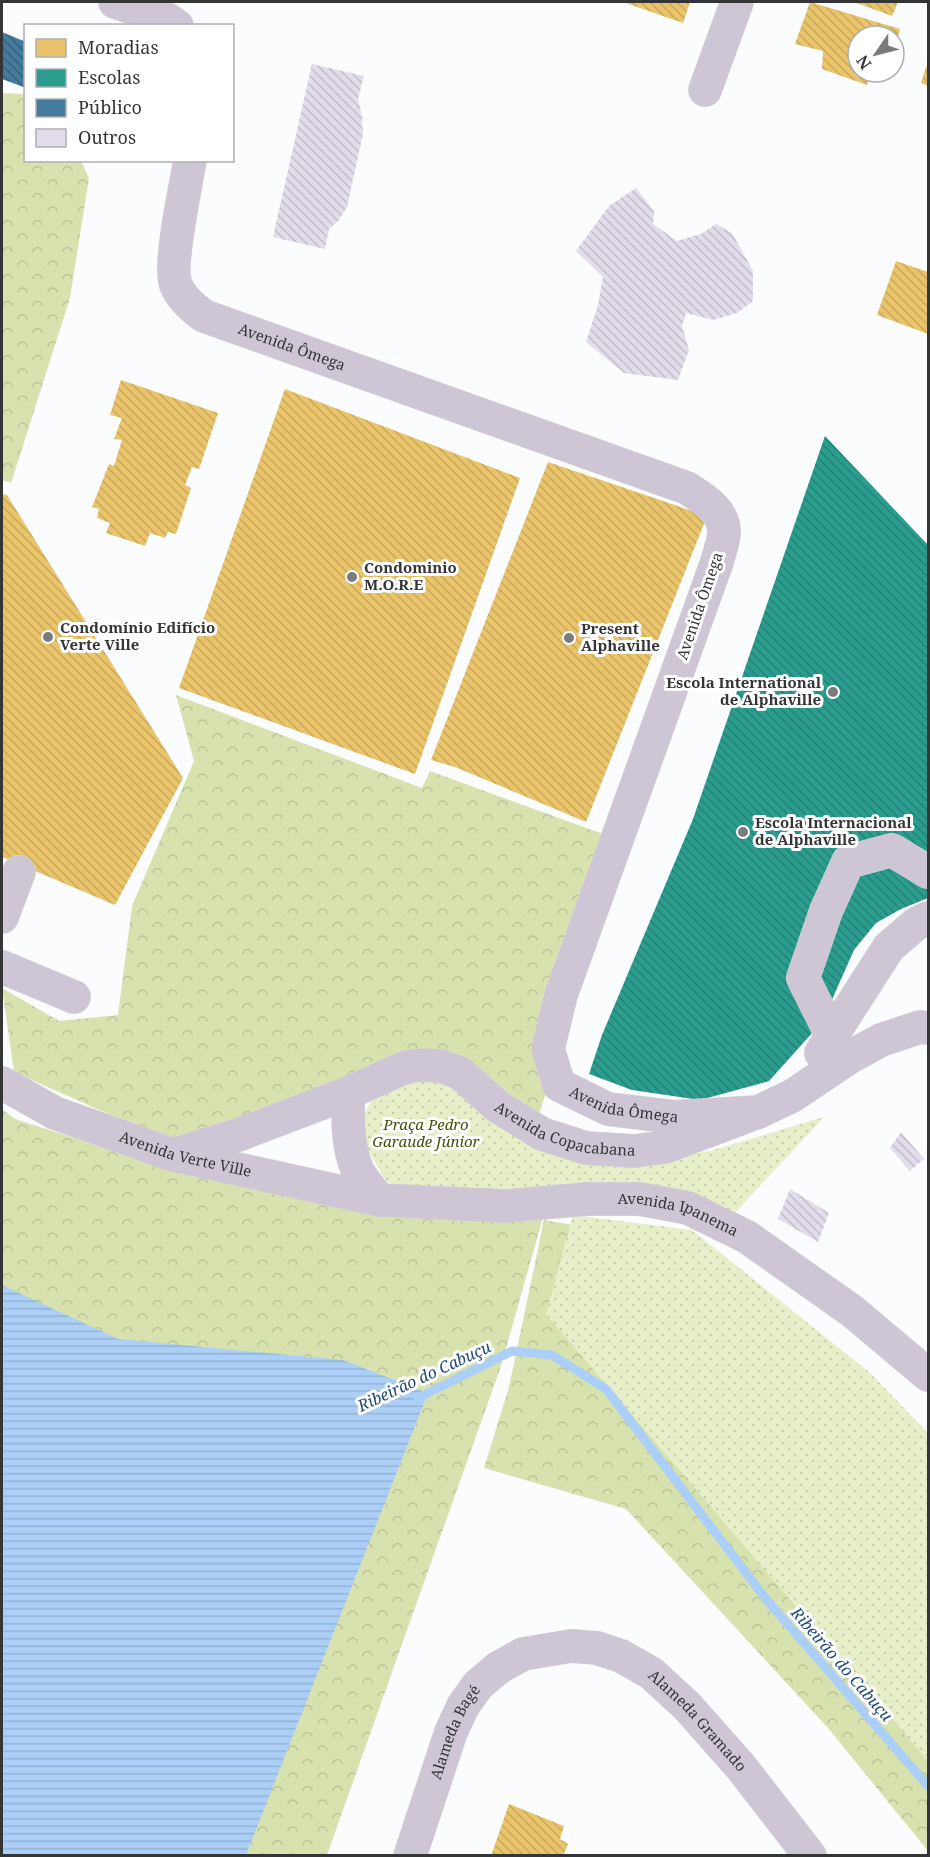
<svg xmlns="http://www.w3.org/2000/svg" width="930" height="1857" font-family="'Noto Serif',serif">
  <style>
    .forest { fill: url(#forest-crowns) }
    .park { fill: url(#park-dots) }
    .water { fill: url(#water-rules) }
    .homes { fill: url(#homes-back-hatch) }
    .schools { fill: url(#schools-back-hatch) }
    .public { fill: url(#public-back-hatch) }
    .lines { fill: none; stroke-linecap: round; stroke-linejoin: round }
    .stream { stroke: #abcff6; stroke-width: 9 }
    .building { fill: url(#building-back-hatch) }
    .minor-casing { stroke: #d7d8d9; stroke-width: 34 }
    .minor { stroke: #cec5d5; stroke-width: 33 }
    .poi-dot { fill: #7a7b7c; stroke: #fff; stroke-width: 2 }
    .labels { text-anchor: middle; stroke-width: 6; stroke-linejoin: round; paint-order: stroke }
    .street-label { font-size: 15px; fill: #343537; stroke: #fff }
    .poi-label { font-size: 15px; font-weight: bold; fill: #343537; stroke: #fff; text-anchor: start }
    .park-label { font-size: 15px; font-style: italic; fill: #48510b; stroke: #fff }
    .water-label { font-size: 16px; font-style: italic; fill: #1d4a77; stroke: #fff }
  </style>
  <defs>
    <pattern id="forest-crowns" width="20" height="18" patternUnits="userSpaceOnUse" patternTransform="scale(1.5)"><rect width="20" height="18" fill="#d8e2af"/><path d="M2 6a3 3 0 1 1 6 0M12 15a3 3 0 1 1 6 0" fill="none" stroke="#bac297"/></pattern>
    <pattern id="park-dots" width="8" height="8" patternUnits="userSpaceOnUse" patternTransform="scale(1.5)"><rect width="8" height="8" fill="#e7efc8"/><path d="M2 2h.1M6 6h.1" fill="none" stroke="#c7ceac" stroke-width="1.8" stroke-linecap="round"/></pattern>
    <pattern id="water-rules" width="6" height="5" patternUnits="userSpaceOnUse" patternTransform="scale(1.5)"><rect width="6" height="5" fill="#abcff6"/><path d="M0 2.5h6" fill="none" stroke="#94b2d4"/></pattern>
    <pattern id="homes-back-hatch" width="6" height="6" patternUnits="userSpaceOnUse" patternTransform="scale(1.5)"><rect width="6" height="6" fill="#e9c46a"/><path d="M-1 5l2 2M0 0l6 6M5-1l2 2" fill="none" stroke="#c8a95c"/></pattern>
    <pattern id="schools-back-hatch" width="6" height="6" patternUnits="userSpaceOnUse" patternTransform="scale(1.5)"><rect width="6" height="6" fill="#2a9d8f"/><path d="M-1 5l2 2M0 0l6 6M5-1l2 2" fill="none" stroke="#258176"/></pattern>
    <pattern id="public-back-hatch" width="6" height="6" patternUnits="userSpaceOnUse" patternTransform="scale(1.5)"><rect width="6" height="6" fill="#457b9d"/><path d="M-1 5l2 2M0 0l6 6M5-1l2 2" fill="none" stroke="#38607a"/></pattern>
    <pattern id="building-back-hatch" width="6" height="6" patternUnits="userSpaceOnUse" patternTransform="scale(1.5)"><rect width="6" height="6" fill="#e3dceb"/><path d="M-1 5l2 2M0 0l6 6M5-1l2 2" fill="none" stroke="#c3bdca"/></pattern>
  </defs>
  <rect width="100%" height="100%" fill="#fbfcfd"/>
  <path class="forest" d="M 2,93 L 22,94 L 25,97 L 26,160 L 81,161 L 89,178 L 70,298 L 11,483 L 2,480 Z
    M 176,695 L 422,788 L 430,771 L 603,834 L 546,1093 L 538,1117 L 422,1049 L 171,1142 L 14,1072 L 2,988 L 59,1021 L 118,1015 L 132,906 L 194,761 Z
    M 2,1109 L 15,1119 L 168,1168 L 545,1210 L 501,1366 L 327,1855 L 2,1855 Z
    M 544,1220 L 685,1244 L 928,1456 L 928,1851 L 828,1728 L 626,1509 L 484,1468 L 509,1387 Z"/>
  <path class="park" d="M 434,1075 L 478,1100 L 656,1158 L 710,1151 L 824,1117 L 733,1215 L 528,1188 L 409,1192 L 386,1181 L 367,1149 L 364,1113 L 382,1085 Z
    M 573,1215 L 692,1230 L 869,1372 L 928,1433 L 928,1761 L 546,1314 Z"/>
  <path class="water" d="M 2,1285 L 118,1339 L 343,1360 L 428,1393 L 246,1855 L 2,1855 Z"/>
  <path class="homes" d="M 623,2 L 690,2 L 683,23 Z
    M 810,2 L 900,29 L 895,49 L 894,36 L 858,36 L 858,72 L 872,72 L 867,85 L 822,69 L 823,51 L 795,44 Z
    M 854,2 L 898,2 L 892,16 Z
    M 928,61 L 928,86 L 921,83 Z
    M 896,261 L 928,272 L 928,334 L 877,315 Z
    M 121,380 L 218,413 L 199,469 L 192,467 L 185,485 L 191,488 L 176,534 L 168,532 L 165,538 L 150,533 L 145,546 L 106,533 L 110,523 L 97,518 L 99,509 L 92,507 L 109,464 L 114,466 L 122,440 L 114,439 L 122,418 L 110,415 Z
    M 285,389 L 520,478 L 415,774 L 179,688 Z
    M 548,462 L 707,516 L 586,822 L 455,767 L 431,760 Z
    M 2,494 L 7,495 L 183,778 L 115,905 L 2,857 Z
    M 509,1804 L 564,1826 L 560,1839 L 568,1844 L 563,1856 L 491,1856 Z"/>
  <path class="schools" d="M 825,436 L 928,545 L 928,898 L 901,909 L 876,923 L 854,950 L 822,1022 L 769,1081 L 700,1100 L 632,1090 L 589,1074 L 602,1035 L 693,819 Z"/>
  <path class="public" d="M 2,32 L 26,42 L 26,88 L 2,79 Z"/>
  <g class="lines">
    <path class="stream" d="M 418,1398 L 512,1351 L 552,1355 L 606,1389 L 766,1599 L 928,1786"/>
  </g>
  <path class="building" d="M 312,64 L 364,76 L 358,99 L 362,116 L 363,134 L 347,207 L 338,221 L 329,229 L 325,249 L 273,237 Z
    M 636,188 L 654,211 L 653,224 L 677,241 L 701,234 L 716,224 L 732,233 L 753,271 L 753,301 L 737,313 L 713,320 L 686,313 L 682,326 L 689,350 L 678,380 L 624,373 L 586,342 L 598,305 L 603,277 L 576,251 L 609,206 Z
    M 901,1132 L 924,1159 L 910,1171 L 890,1148 Z
    M 790,1189 L 829,1213 L 818,1242 L 778,1219 Z"/>
  <g class="lines">
    <defs>
      <g id="minor">
        <path d="M 115,2 L 167,19 L 177,26"/>
        <path d="M 705,90 L 737,2"/>
        <path id="s1" d="M 190,160 C 186,186 168,265 176,285 C 181,298 193,308 204,316 L 687,488 C 704,499 725,511 724,534 C 723,543 719,554 717,562 L 561,995 L 548,1049 L 559,1085 L 608,1109 L 674,1117 L 758,1112"/>
        <path d="M 2,917 L 19,872"/>
        <path d="M 2,967 L 74,997"/>
        <path d="M 832,1036 L 803,978 L 826,911 L 848,862 L 892,850 L 928,872"/>
        <path d="M 821,1053 L 889,947 L 916,924 L 928,918"/>
        <path id="s2" d="M 2,1083 L 55,1113 L 173,1155 L 379,1200 L 505,1206 L 587,1199 L 640,1199 L 688,1208 L 747,1237 L 852,1311 L 928,1375"/>
        <path d="M 348,1093 C 348,1117 347,1145 357,1169 C 362,1180 372,1190 379,1200"/>
        <path id="s3" d="M 175,1154 L 238,1135 L 348,1093 L 406,1067 L 421,1065 L 441,1066 L 460,1073 L 497,1106 L 542,1134 L 586,1148 L 634,1151 L 665,1147 L 758,1112 L 792,1096 L 850,1057 L 881,1040 L 920,1027 L 928,1028"/>
        <path id="s4" d="M 410,1856 L 451,1732 L 463,1706 L 478,1685 L 498,1668 L 523,1654 L 571,1646 L 597,1648 L 621,1656 L 651,1673 L 687,1706 L 741,1767 L 810,1856"/>
      </g>
    </defs>
    <use href="#minor" class="minor-casing"/>
    <use href="#minor" class="minor"/>
  </g>
  <g class="poi-dot">
    <circle cx="352" cy="577" r="6"/>
    <circle cx="48" cy="637" r="6"/>
    <circle cx="569" cy="638" r="6"/>
    <circle cx="833" cy="692" r="6"/>
    <circle cx="743" cy="832" r="6"/>
  </g>
  <g class="labels">
    <g class="street-label">
      <text dy="5" stroke="none"><textPath href="#s1" startOffset="262">Avenida Ômega</textPath></text>
      <text transform="translate(700 606) rotate(-71)" y="5">Avenida Ômega</text>
      <text dy="5" stroke="none"><textPath href="#s1" startOffset="1395">Avenida Ômega</textPath></text>
      <text dy="5" stroke="none"><textPath href="#s3" startOffset="426">Avenida Copacabana</textPath></text>
      <text dy="5" stroke="none"><textPath href="#s2" startOffset="198">Avenida Verte Ville</textPath></text>
      <text dy="5" stroke="none"><textPath href="#s2" startOffset="699">Avenida Ipanema</textPath></text>
      <text dy="5" stroke="none"><textPath href="#s4" startOffset="441">Alameda Gramado</textPath></text>
      <text dy="5" stroke="none"><textPath href="#s4" startOffset="132">Alameda Bagé</textPath></text>
    </g>
    <g class="poi-label">
      <text x="364" y="573">Condominio<tspan x="364" dy="17">M.O.R.E</tspan></text>
      <text x="60" y="633">Condomínio Edifício<tspan x="60" dy="17">Verte Ville</tspan></text>
      <text x="581" y="634">Present<tspan x="581" dy="17">Alphaville</tspan></text>
      <text x="821" y="688" text-anchor="end">Escola International<tspan x="821" dy="17">de Alphaville</tspan></text>
      <text x="755" y="828">Escola Internacional<tspan x="755" dy="17">de Alphaville</tspan></text>
    </g>
    <g class="park-label">
      <text x="426" y="1130">Praça Pedro<tspan x="426" dy="17">Garaude Júnior</tspan></text>
    </g>
    <g class="water-label">
      <text transform="translate(424 1376) rotate(-25)" y="6">Ribeirão do Cabuçu</text>
      <text transform="translate(842 1664) rotate(49)" y="6">Ribeirão do Cabuçu</text>
    </g>
  </g>
  <rect width="930" height="1857" fill="none" stroke="#343537" stroke-width="6"/>
  <rect x="24" y="24" width="210" height="138" fill="#ffffff" stroke="#aeaeaf" stroke-width="1.5"/>
  <rect x="36" y="39" width="30" height="18" fill="#e9c46a" stroke="#aeaeaf" stroke-width="1.5"/>
  <text x="78" y="54" font-size="18" fill="#343537">Moradias</text>
  <rect x="36" y="69" width="30" height="18" fill="#2a9d8f" stroke="#aeaeaf" stroke-width="1.5"/>
  <text x="78" y="84" font-size="18" fill="#343537">Escolas</text>
  <rect x="36" y="99" width="30" height="18" fill="#457b9d" stroke="#aeaeaf" stroke-width="1.5"/>
  <text x="78" y="114" font-size="18" fill="#343537">Público</text>
  <rect x="36" y="129" width="30" height="18" fill="#e3dceb" stroke="#aeaeaf" stroke-width="1.5"/>
  <text x="78" y="144" font-size="18" fill="#343537">Outros</text>
  <g transform="translate(876 54) rotate(235)"><circle r="28" fill="#ffffff" stroke="#aeaeaf" stroke-width="1.5"/>
  <path d="M0-4.5L10 22L0 15L-10 22Z" fill="#7a7b7c"/>
  <text y="-9" font-size="16" font-weight="bold" text-anchor="middle" fill="#343537">N</text>
  </g>
</svg>
